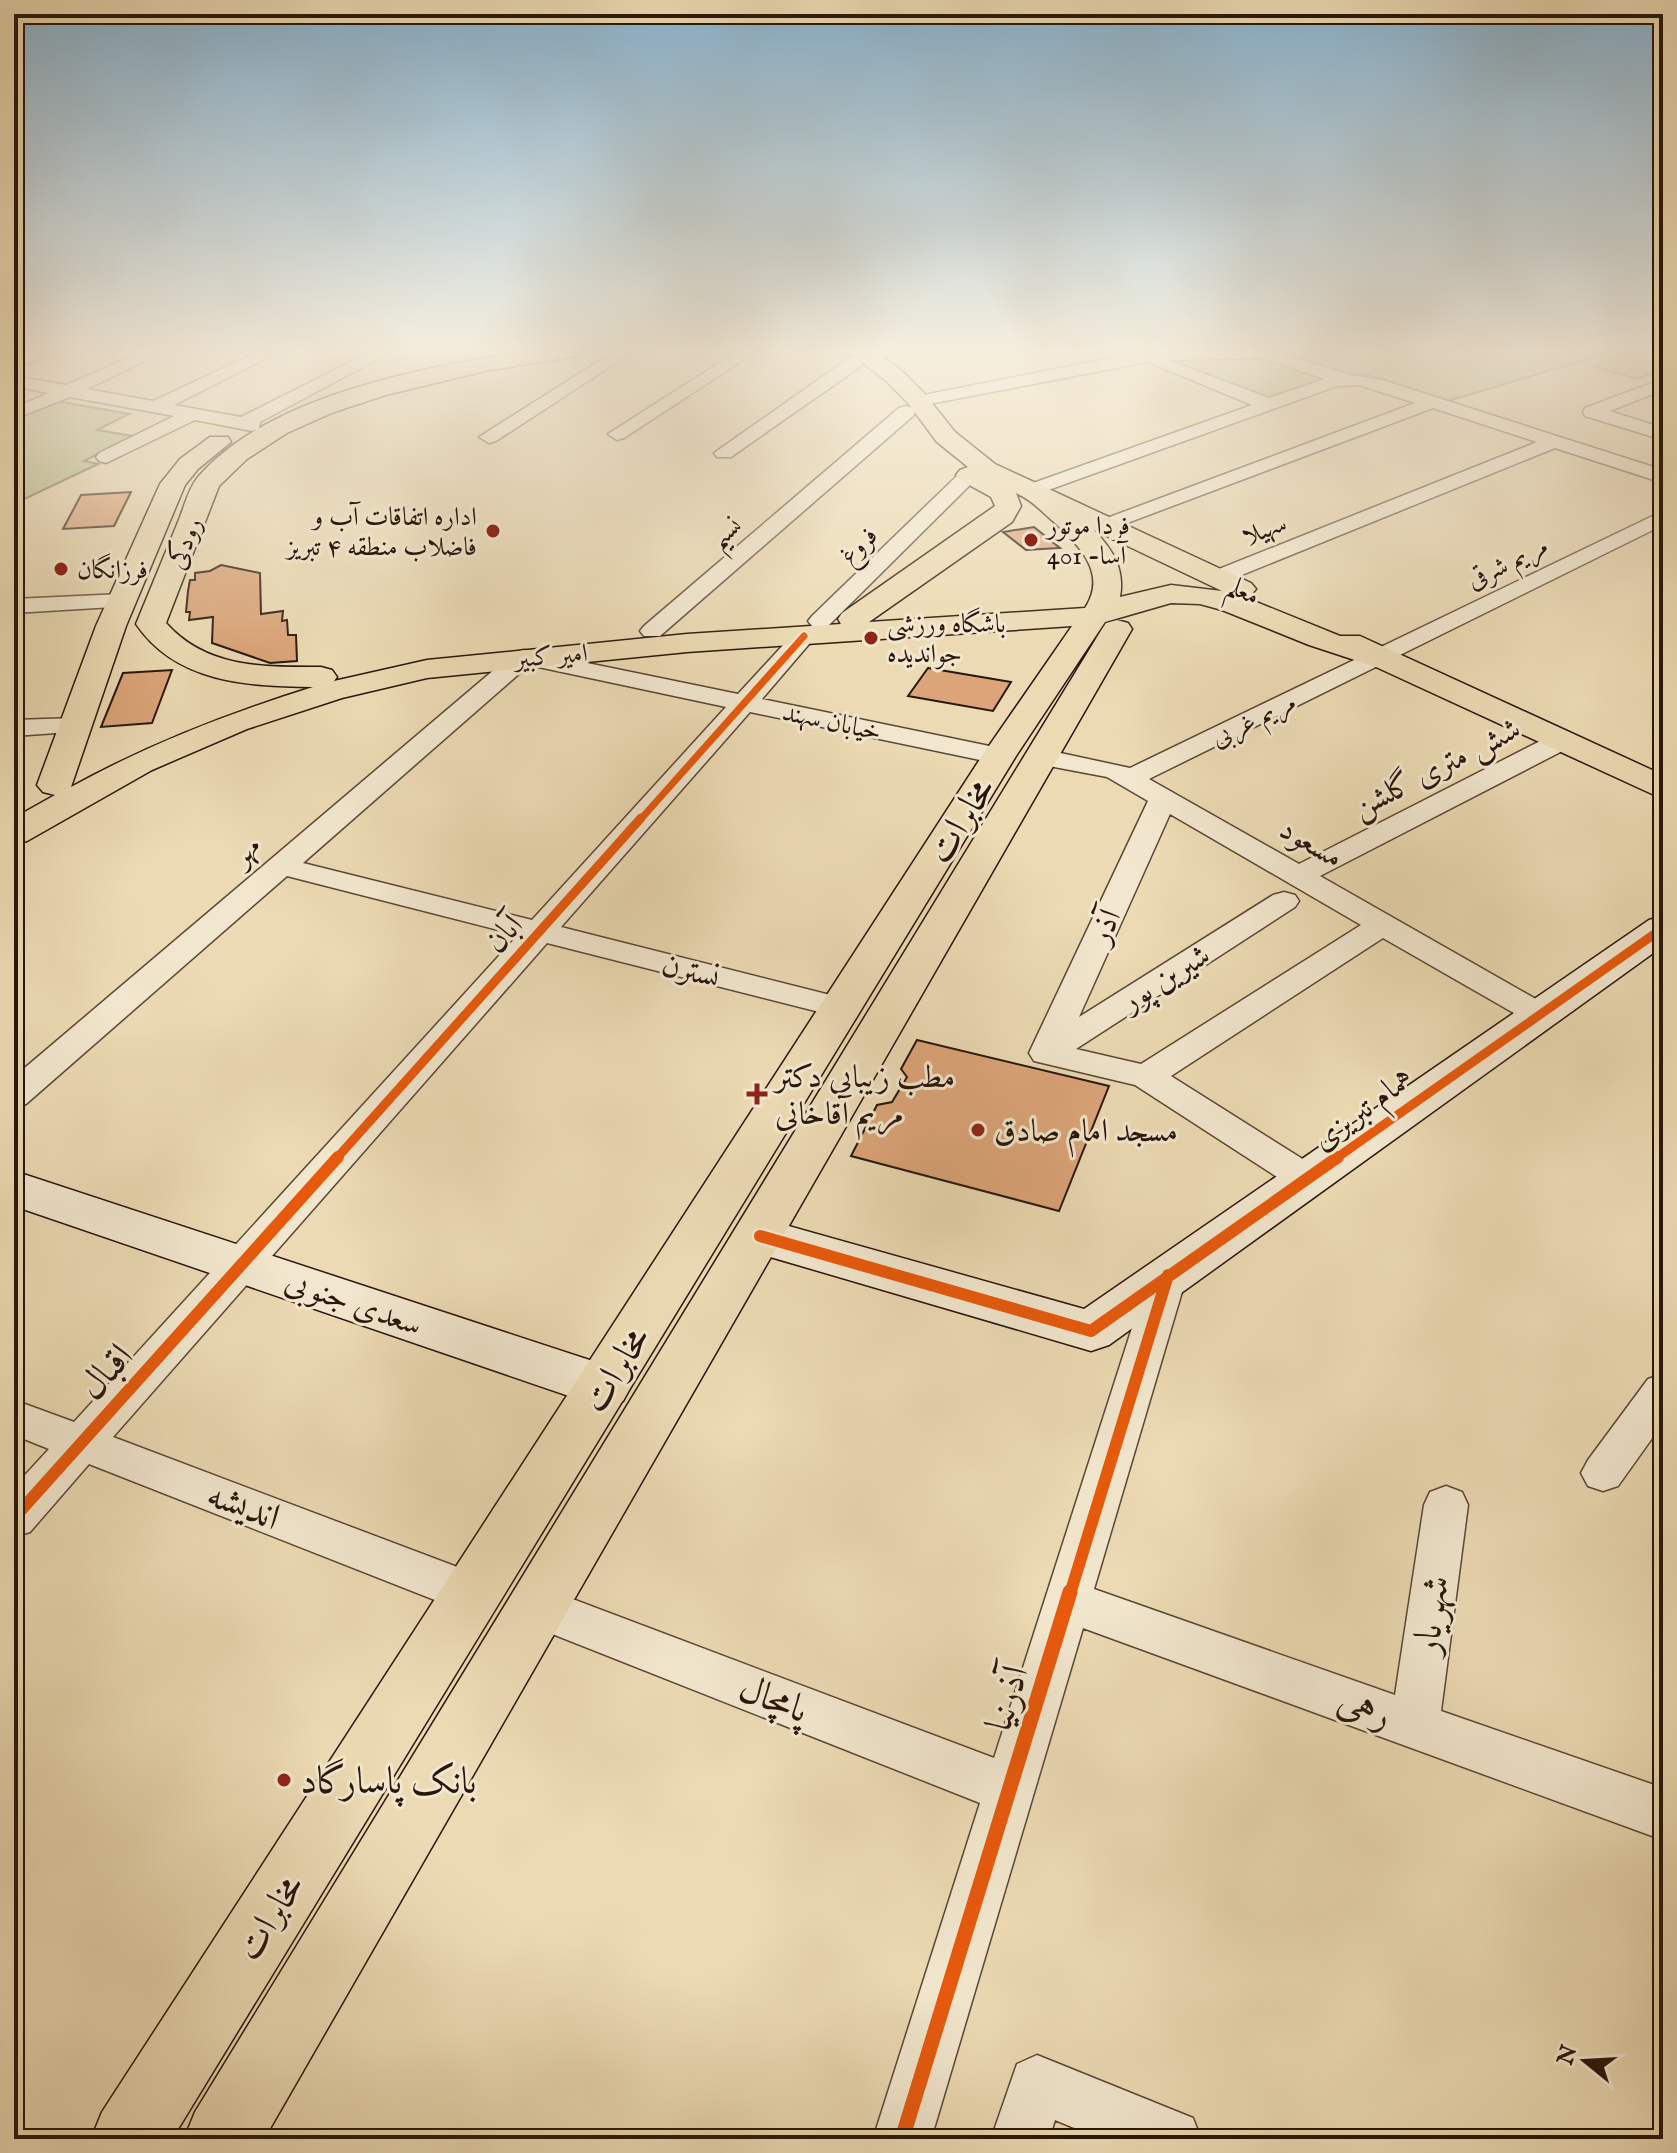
<svg xmlns="http://www.w3.org/2000/svg" width="1677" height="2153" font-family="'IM FELL English',Amiri,serif">
  <style>
    .green { fill: #b9bf8b; stroke: #706a4a; stroke-width: 2 }
    .building { fill: #dba579; stroke: #28160a; stroke-width: 2 }
    .lines { fill: none; stroke-linecap: round; stroke-linejoin: round }
    .street-casing { stroke: #594734; stroke-width: 3 }
    .secondary-casing { stroke: #28160a; stroke-width: 3 }
    .primary-casing { stroke: #28160a; stroke-width: 3 }
    .street { fill: #f2e7ce; fill-rule: evenodd }
    .secondary { fill: #f2e7ce; fill-rule: evenodd }
    .primary { fill: #ebdab3; fill-rule: evenodd }
    .cycleway-far3-casing { stroke: #f2e7ce; stroke-width: 11 }
    .cycleway-far2-casing { stroke: #f2e7ce; stroke-width: 14 }
    .cycleway-far1-casing { stroke: #f2e7ce; stroke-width: 17 }
    .cycleway-casing { stroke: #f2e7ce; stroke-width: 20 }
    .cycleway-far3 { stroke: #e8590c; stroke-width: 7 }
    .cycleway-far2 { stroke: #e8590c; stroke-width: 9 }
    .cycleway-far1 { stroke: #e8590c; stroke-width: 12 }
    .cycleway { stroke: #e8590c; stroke-width: 15 }
    .poi-dot { fill: #8f2418; stroke: #f2e7ce; stroke-width: 3 }
    .labels { text-anchor: middle; stroke-width: 6; stroke-linejoin: round; paint-order: stroke }
    .far-poi-label { font-size: 26px; fill: #28160a; stroke: #f2e7ce; text-anchor: start }
    .far-street-label { font-size: 26px; fill: #28160a; stroke: #f2e7ce }
    .street-label { font-size: 32px; fill: #28160a; stroke: #f2e7ce }
    .poi-label { font-size: 32px; fill: #28160a; stroke: #f2e7ce; text-anchor: start }
    .near-street-label { font-size: 38px; fill: #28160a; stroke: #f2e7ce }
    .near-poi-label { font-size: 38px; fill: #28160a; stroke: #f2e7ce; text-anchor: start }
  </style>
  <rect width="100%" height="100%" fill="#ebdab3"/>
  <filter id="stains"><feTurbulence type="fractalNoise" baseFrequency=".0025" numOctaves="4"/><feColorMatrix values="0 0 0 0 .2 0 0 0 0 .09 0 0 0 0 .02 0 0 0 .5 -.17"/></filter>
  <radialGradient id="worn" r=".72"><stop offset=".6" stop-color="#630" stop-opacity="0"/><stop offset="1" stop-color="#630" stop-opacity=".3"/></radialGradient>
  <path class="green" d="M 1404,349 L 1623,349 L 1448,401 L 1369,375 L 1346,374 L 1288,356 Z
    M 1635,350 L 1663,357 L 1663,369 L 1637,379 L 1592,366 Z
    M 1265,355 L 1331,377 L 1269,402 L 1159,360 Z
    M 57,401 L 129,414 L 97,430 L 133,436 L 84,461 L 98,464 L 14,504 L 14,417 Z"/>
  <path class="building" d="M 131,492 L 114,526 L 63,529 L 81,495 Z
    M 1034,527 L 1060,548 L 1026,550 L 1003,532 Z
    M 221,565 L 260,573 L 261,614 L 283,611 L 282,621 L 287,620 L 288,635 L 296,635 L 297,661 L 270,663 L 212,643 L 213,617 L 189,620 L 190,612 L 186,612 L 188,591 L 190,580 L 195,580 L 195,573 L 210,571 Z
    M 928,668 L 1011,682 L 993,711 L 908,696 Z
    M 172,670 L 152,723 L 101,727 L 123,673 Z
    M 917,1040 L 1109,1086 L 1059,1211 L 851,1156 L 877,1105 L 892,1102 L 907,1077 L 901,1069 Z"/>
  <g class="lines">
    <defs>
      <path id="street" d="M 37,349 L 59,349 L 14,369 L 14,358 Z
        M 149,349 L 171,349 L 87,389 L 153,401 L 264,349 L 285,349 L 174,405 L 241,417 L 376,349 L 397,349 L 260,422 L 259,429 L 252,431 L 195,420 L 106,463 L 99,461 L 96,457 L 99,453 L 174,416 L 70,397 L 14,419 L 14,408 L 48,393 L 14,386 L 14,376 L 66,385 Z
        M 618,349 L 637,349 L 496,441 L 489,443 L 479,437 Z
        M 741,349 L 760,349 L 624,438 L 617,440 L 608,434 Z
        M 878,349 L 913,349 L 905,354 L 862,360 L 861,366 L 731,457 L 717,457 L 714,453 L 849,358 L 860,358 L 861,352 Z
        M 1172,349 L 1268,349 L 1350,375 L 1382,380 L 1663,470 L 1663,483 L 1555,448 L 1217,585 L 1206,578 L 1209,573 L 1537,442 L 1433,408 L 1106,531 L 1099,529 L 1095,525 L 1099,521 L 1415,403 L 1359,385 L 1337,386 L 1029,497 L 1022,495 L 1019,491 L 1022,487 L 1252,405 L 1148,362 L 919,406 L 910,401 L 919,396 L 1135,353 ZM 1263,358 L 1325,379 L 1269,398 L 1168,360 Z
        M 1657,381 L 1663,382 L 1663,390 L 1610,411 L 1663,428 L 1663,440 L 1585,416 L 1583,412 L 1585,408 Z
        M 906,406 L 913,408 L 915,412 L 913,416 L 660,636 L 644,636 L 640,631 L 644,626 L 899,408 Z
        M 969,469 L 979,475 L 976,479 L 828,626 L 812,626 L 808,621 L 812,616 L 962,471 Z
        M 1663,511 L 1663,525 L 1149,779 L 1299,864 L 1554,734 L 1572,734 L 1576,740 L 1572,746 L 1320,876 L 1548,1006 L 1553,1013 L 1548,1020 L 1537,1023 L 1526,1020 L 1383,938 L 1171,1076 L 1320,1170 L 1325,1179 L 1320,1188 L 1307,1192 L 1294,1188 L 1135,1085 L 1034,1061 L 1029,1053 L 1148,801 L 1107,777 L 1033,763 L 1029,757 L 1033,751 L 1042,749 L 1130,768 ZM 1170,814 L 1361,925 L 1141,1064 L 1076,1049 L 1295,907 L 1299,901 L 1295,895 L 1284,892 L 1273,895 L 1079,1017 Z
        M 122,594 L 130,596 L 133,601 L 130,606 L 14,613 L 14,599 Z
        M 804,629 L 812,631 L 816,636 L 762,699 L 999,748 L 1008,750 L 1012,756 L 1008,762 L 999,764 L 750,712 L 561,927 L 854,1001 L 859,1008 L 854,1015 L 843,1018 L 547,943 L 113,1437 L 489,1579 L 496,1594 L 489,1609 L 473,1615 L 89,1464 L 30,1532 L 14,1537 L 14,1487 L 49,1449 L 14,1435 L 14,1400 L 74,1422 L 518,935 L 287,876 L 26,1104 L 14,1108 L 14,1077 L 515,652 L 524,650 L 738,694 L 796,631 ZM 529,665 L 726,707 L 532,920 L 303,863 Z
        M 76,718 L 85,721 L 89,726 L 85,731 L 14,736 L 14,720 Z
        M 1168,1260 L 1182,1265 L 1187,1275 L 1094,1589 L 1395,1695 L 1424,1505 L 1430,1492 L 1446,1486 L 1462,1492 L 1468,1505 L 1441,1711 L 1663,1788 L 1663,1840 L 1083,1628 L 931,2139 L 873,2139 L 980,1803 L 522,1622 L 515,1607 L 522,1592 L 538,1586 L 994,1758 L 1149,1275 L 1154,1265 Z
        M 1663,1374 L 1663,1423 L 1618,1486 L 1603,1491 L 1588,1486 L 1581,1473 L 1588,1460 L 1648,1379 Z
        M 1037,2055 L 1193,2118 L 1201,2139 L 1101,2139 L 1055,2120 L 1049,2139 L 991,2139 L 1017,2064 Z"/>
      <path id="secondary" d="M 1663,916 L 1663,946 L 1109,1345 L 1091,1351 L 743,1249 L 736,1236 L 743,1223 L 760,1218 L 1084,1309 L 1649,920 Z
        M 14,1171 L 623,1371 L 631,1386 L 623,1401 L 604,1408 L 14,1206 Z"/>
      <path id="primary" d="M 536,349 L 588,349 L 577,356 L 485,371 L 386,395 L 334,412 L 287,433 L 247,459 L 219,486 L 166,623 C 207,669 265,667 321,667 L 332,670 L 337,677 L 334,681 L 427,660 L 687,634 L 841,624 L 838,619 L 842,613 L 995,506 L 991,497 L 960,480 L 956,475 L 960,470 L 968,467 L 937,442 L 907,402 L 884,379 L 844,349 L 869,349 L 900,369 L 923,392 L 955,432 L 995,464 L 1251,583 L 1256,589 L 1251,595 L 1244,597 L 1340,636 L 1360,636 L 1663,775 L 1663,799 L 1376,667 L 1309,645 L 1222,610 L 1200,604 L 1171,603 L 1105,622 L 1016,756 L 172,2139 L 91,2139 L 102,2112 L 982,756 L 1072,626 L 687,652 L 427,678 L 342,698 L 247,729 L 152,770 L 27,841 L 14,844 L 14,818 L 55,795 L 43,792 L 37,785 L 96,626 L 160,484 L 180,459 L 210,437 L 228,437 L 231,442 L 198,469 L 185,485 L 126,626 L 71,787 C 149,744 229,713 313,687 C 247,686 176,683 136,624 C 150,590 164,556 178,522 C 184,508 188,489 198,477 C 272,392 430,367 536,349 ZM 1016,493 C 1033,501 1041,511 1055,523 C 1079,546 1108,573 1085,608 L 869,622 L 1012,522 L 1021,506 ZM 1094,530 L 1222,591 L 1171,585 L 1120,597 C 1125,569 1113,550 1094,530 Z
        M 1117,620 L 1128,623 L 1132,629 L 264,2139 L 184,2139 L 195,2112 L 1102,629 L 1106,623 Z"/>
    </defs>
    <use href="#street" class="street-casing"/>
    <use href="#secondary" class="secondary-casing"/>
    <use href="#primary" class="primary-casing"/>
    <use href="#street" class="street"/>
    <use href="#secondary" class="secondary"/>
    <use href="#primary" class="primary"/>
    <defs>
      <path id="cycleway-far3" d="M 640,820 L 804,636"/>
      <path id="cycleway-far2" d="M 336,1159 L 641,818
        M 1335,1159 L 1663,928"/>
      <path id="cycleway-far1" d="M 760,1236 L 1091,1331 L 1338,1157
        M 14,1518 L 338,1157
        M 1070,1594 L 1168,1275"/>
      <path id="cycleway" d="M 902,2139 L 1070,1592"/>
    </defs>
    <use href="#cycleway-far3" class="cycleway-far3-casing"/>
    <use href="#cycleway-far2" class="cycleway-far2-casing"/>
    <use href="#cycleway-far1" class="cycleway-far1-casing"/>
    <use href="#cycleway" class="cycleway-casing"/>
    <use href="#cycleway-far3" class="cycleway-far3"/>
    <use href="#cycleway-far2" class="cycleway-far2"/>
    <use href="#cycleway-far1" class="cycleway-far1"/>
    <use href="#cycleway" class="cycleway"/>
  </g>
  <linearGradient id="sky" x2="0" y2="1"><stop stop-color="#89b6d4"/><stop offset="0.54" stop-color="#f6eedd"/><stop offset="1" stop-color="#f6eedd" stop-opacity="0"/></linearGradient>
  <rect width="1677" height="650" fill="url(#sky)"/>
  <g class="poi-dot">
    <circle cx="493" cy="531" r="8"/>
    <circle cx="1031" cy="540" r="8"/>
    <circle cx="61" cy="569" r="8"/>
    <circle cx="871" cy="638" r="8"/>
    <path d="M753 1082h8v8h8v8h-8v8h-8v-8h-8v-8h8z"/>
    <circle cx="978" cy="1130" r="8"/>
    <circle cx="284" cy="1780" r="8"/>
  </g>
  <g class="labels">
    <g class="far-poi-label">
      <text x="477" y="525" text-anchor="end">اداره اتفاقات آب و<tspan x="477" dy="30">فاضلاب منطقه ۴ تبریز</tspan></text>
      <text x="1047" y="534">فردا موتور<tspan x="1047" dy="30">401 -آسا</tspan></text>
      <text x="77" y="578">فرزانگان</text>
      <text x="887" y="632">باشگاه ورزشی<tspan x="887" dy="30">جواندیده</tspan></text>
    </g>
    <g class="far-street-label">
      <text transform="translate(1264 529) rotate(-22)" y="9">سهیلا</text>
      <text transform="translate(725 532) rotate(-41)" y="9">نسیم</text>
      <text transform="translate(184 543) rotate(-68)" y="9">رودکى</text>
      <text transform="translate(858 545) rotate(-44)" y="9">فروغ</text>
      <text transform="translate(1507 562) rotate(-26)" y="9">مریم شرقی</text>
      <text transform="translate(1244 590) rotate(25)" y="9">معلم</text>
      <text transform="translate(551 655) rotate(-5)" y="9">امیر کبیر</text>
      <text transform="translate(1253 719) rotate(-26)" y="9">مریم غربی</text>
      <text transform="translate(832 721) rotate(12)" y="9">خیابان سهند</text>
    </g>
    <g class="street-label">
      <text transform="translate(1436 767) rotate(-27)" y="11">شش متری گلشن</text>
      <text transform="translate(1312 842) rotate(30)" y="11">مسعود</text>
      <text transform="translate(245 849) rotate(-41)" y="11">مهر</text>
      <text transform="translate(1104 926) rotate(-65)" y="11">آذر</text>
      <text transform="translate(503 933) rotate(-48)" y="11">آبان</text>
      <text transform="translate(691 970) rotate(14)" y="11">نسترن</text>
      <text transform="translate(1165 977) rotate(-32)" y="11">شیرین پور</text>
      <text transform="translate(1362 1108) rotate(-36)" y="11">همام تبریزی</text>
      <text transform="translate(354 1302) rotate(19)" y="11">سعدى جنوبی</text>
    </g>
    <g class="poi-label">
      <text x="775" y="1087">مطب زیبایی دکتر<tspan x="775" dy="37">مریم آقاخانی</tspan></text>
      <text x="994" y="1141">مسجد امام صادق</text>
    </g>
    <g class="near-street-label">
      <text transform="translate(960 820) rotate(-58)" y="13">مخابرات</text>
      <text transform="translate(615 1369) rotate(-58)" y="13">مخابرات</text>
      <text transform="translate(105 1371) rotate(-48)" y="13">اقبال</text>
      <text transform="translate(244 1505) rotate(21)" y="13">اندیشه</text>
      <text transform="translate(1430 1615) rotate(-82)" y="13">شهریار</text>
      <text transform="translate(774 1698) rotate(21)" y="13">پامچال</text>
      <text transform="translate(1006 1698) rotate(-73)" y="13">آذرنیا</text>
      <text transform="translate(1365 1707) rotate(20)" y="13">رهی</text>
      <text transform="translate(269 1917) rotate(-58)" y="13">مخابرات</text>
    </g>
    <g class="near-poi-label">
      <text x="300" y="1793">بانک پاسارگاد</text>
    </g>
  </g>
  <rect width="1677" height="2153" fill="none" stroke="#ebdab3" stroke-width="48"/>
  <rect x="16" y="16" width="1645" height="2121" fill="none" stroke="#28160a" stroke-width="4"/>
  <rect x="24" y="24" width="1629" height="2105" fill="none" stroke="#28160a" stroke-width="2"/>
  <g transform="translate(1585 2061) rotate(288)" stroke="#f2e7ce" stroke-width="6" paint-order="stroke">
  <path d="M0-6L14 30L0 20L-14 30Z" fill="#28160a"/>
  <text y="-12" font-size="22" font-weight="bold" text-anchor="middle" fill="#28160a">N</text>
  </g>
  <rect width="100%" height="100%" filter="url(#stains)"/>
  <rect width="100%" height="100%" fill="url(#worn)"/>
</svg>
